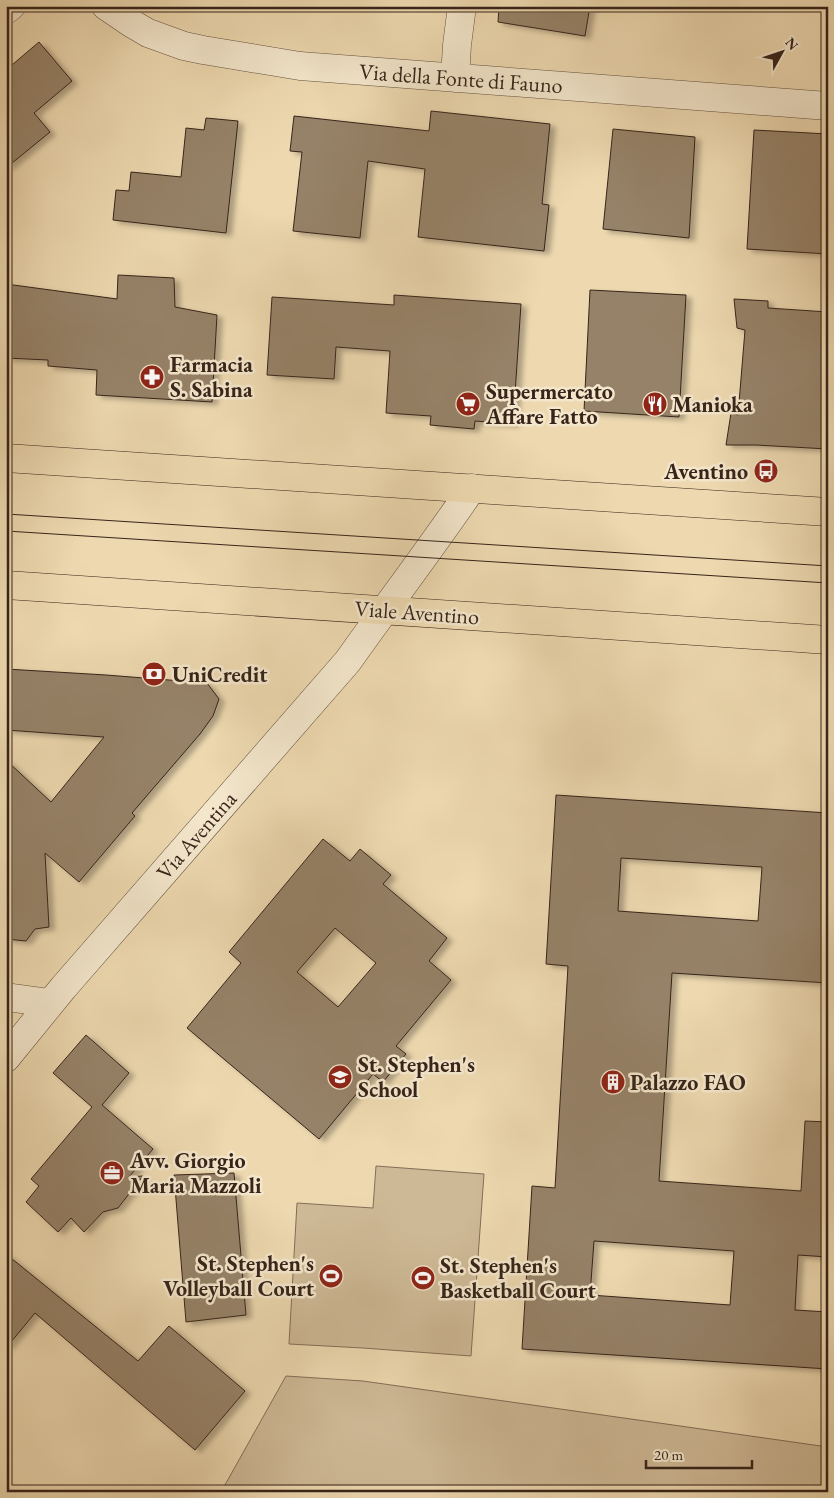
<svg xmlns="http://www.w3.org/2000/svg" width="834" height="1498" font-family="'EB Garamond',serif">
  <style>
    .green { fill: #ceb996; stroke: #826e58 }
    .building { fill: #968267; stroke: #37241a; fill-rule: evenodd; filter: url(#shadow) }
    .lines { fill: none; stroke-linecap: round; stroke-linejoin: round }
    .minor-casing { stroke: #64513f; stroke-width: 29 }
    .major-casing { stroke: #37241a; stroke-width: 29 }
    .minor { stroke: #f3e6cb; stroke-width: 28 }
    .major { stroke: #edd8af; stroke-width: 28 }
    .tram { stroke: #37241a; stroke-width: 1 }
    .labels { text-anchor: middle; stroke-width: 5; stroke-linejoin: round; paint-order: stroke }
    .street-label { font-size: 22px; fill: #37241a; stroke: #f3e6cb }
    .poi-label { font-size: 22px; font-weight: bold; fill: #37241a; stroke: #f3e6cb; text-anchor: start }
  </style>
  <defs>
    <filter id="shadow"><feDropShadow dx="5.5" dy="3" stdDeviation="2.5" flood-color="#0004"/></filter>
  </defs>
  <rect width="100%" height="100%" fill="#edd8af"/>
  <filter id="stains"><feTurbulence type="fractalNoise" baseFrequency=".004" numOctaves="4"/><feColorMatrix values="0 0 0 0 .2 0 0 0 0 .09 0 0 0 0 .02 0 0 0 .5 -.17"/></filter>
  <radialGradient id="worn" r=".72"><stop offset=".6" stop-color="#630" stop-opacity="0"/><stop offset="1" stop-color="#630" stop-opacity=".3"/></radialGradient>
  <path class="green" d="M 376,1166 L 484,1174 L 471,1356 L 363,1348 L 289,1344 L 297,1203 L 373,1208 Z
    M 286,1376 L 363,1381 L 828,1447 L 828,1492 L 221,1492 Z"/>
  <path class="building" d="M 499,6 L 590,6 L 585,36 L 498,22 Z
    M 39,42 L 72,81 L 34,113 L 50,132 L 6,168 L 6,70 Z
    M 431,111 L 550,124 L 542,204 L 549,205 L 544,251 L 418,237 L 425,169 L 368,161 L 360,238 L 293,231 L 302,152 L 290,151 L 294,116 L 429,131 Z
    M 206,118 L 238,121 L 226,233 L 113,220 L 116,190 L 129,191 L 131,172 L 181,177 L 186,128 L 204,130 Z
    M 613,129 L 695,137 L 689,238 L 603,229 Z
    M 754,130 L 828,134 L 828,254 L 747,249 Z
    M 118,275 L 174,278 L 175,307 L 217,315 L 212,402 L 96,395 L 97,370 L 48,366 L 48,360 L 6,358 L 6,284 L 117,299 Z
    M 590,290 L 686,295 L 679,417 L 584,411 Z
    M 394,295 L 521,304 L 513,424 L 475,421 L 474,429 L 430,425 L 431,416 L 386,413 L 390,351 L 336,347 L 334,379 L 267,375 L 272,297 L 394,305 Z
    M 734,299 L 768,301 L 768,308 L 828,312 L 828,449 L 756,445 L 726,445 L 731,413 L 738,415 L 745,330 L 737,328 Z
    M 6,669 L 106,675 L 207,683 L 219,699 L 213,716 L 200,734 L 132,813 L 135,816 L 79,882 L 45,853 L 49,927 L 35,929 L 26,941 L 6,939 L 6,760 L 51,802 L 104,737 L 6,730 Z
    M 556,795 L 828,813 L 828,871 L 826,871 L 823,925 L 828,926 L 828,983 L 672,973 L 659,1181 L 801,1191 L 805,1121 L 828,1122 L 828,1257 L 798,1255 L 795,1310 L 828,1312 L 828,1369 L 522,1349 L 532,1186 L 555,1188 L 568,966 L 546,964 ZM 621,858 L 762,867 L 758,921 L 618,911 ZM 594,1241 L 734,1251 L 730,1305 L 590,1295 Z
    M 323,839 L 350,861 L 360,849 L 391,875 L 383,884 L 447,938 L 429,961 L 451,980 L 396,1046 L 406,1054 L 383,1082 L 373,1074 L 319,1139 L 187,1028 L 241,963 L 229,952 ZM 335,928 L 376,963 L 338,1007 L 297,972 Z
    M 86,1035 L 129,1073 L 102,1105 L 153,1149 L 129,1177 L 143,1176 L 118,1208 L 103,1212 L 84,1232 L 71,1218 L 58,1232 L 26,1202 L 39,1186 L 31,1179 L 92,1107 L 53,1073 Z
    M 234,1173 L 246,1315 L 186,1322 L 174,1175 Z
    M 6,1254 L 138,1361 L 169,1326 L 245,1391 L 195,1450 L 35,1313 L 6,1348 Z"/>
  <g class="lines">
    <defs>
      <path id="minor" d="M 106,6 L 131,23 L 148,33 L 184,46 L 203,50 L 300,66 L 828,106
        M 6,10 L 11,6
        M 455,78 L 457,45 L 462,6
        M 6,997 L 50,1003
        M 6,1058 L 63,988 L 348,661 C 389,603 432,547 472,488"/>
      <path id="major" d="M 6,458 L 828,512
        M 6,585 L 828,640"/>
    </defs>
    <use href="#minor" class="minor-casing"/>
    <use href="#major" class="major-casing"/>
    <use href="#minor" class="minor"/>
    <use href="#major" class="major"/>
    <path class="tram" d="M 6,514 L 828,566
      M 6,531 L 828,583"/>
  </g>
  <defs>
    <symbol id="pharmacy-disc" viewBox="-11 -11 22 22"><circle r="9.5" fill="#8f2418" stroke="#f3e6cb"/><path d="M-2-6h4v4h4v4h-4v4h-4v-4h-4v-4h4Z" fill="#fff"/></symbol>
    <symbol id="supermarket-disc" viewBox="-11 -11 22 22"><circle r="9.5" fill="#8f2418" stroke="#f3e6cb"/><path d="M-6-5.5h2.5l.6 2H6L4.5 2H-2.5L-4.4-4H-6ZM-1.5 3.2a1.3 1.3 0 1 0 .1 0ZM3 3.2a1.3 1.3 0 1 0 .1 0Z" fill="#fff"/></symbol>
    <symbol id="restaurant-disc" viewBox="-11 -11 22 22"><circle r="9.5" fill="#8f2418" stroke="#f3e6cb"/><path d="M-5-6h1v4h1v-4h1v4h1v-4h1v5L-1.5 .5V6h-2V.5L-5-1ZM5-6V6H3V1.5H1.5Q1.5-4 5-6Z" fill="#fff"/></symbol>
    <symbol id="bus-disc" viewBox="-11 -11 22 22"><circle r="9.5" fill="#8f2418" stroke="#f3e6cb"/><path d="M-5-6H5V4H4V6H2V4H-2V6H-4V4H-5ZM-3.5-4V0h7V-4ZM-3.5 1.2v1.5H-2V1.2ZM2 1.2v1.5H3.5V1.2Z" fill="#fff"/></symbol>
    <symbol id="bank-disc" viewBox="-11 -11 22 22"><circle r="9.5" fill="#8f2418" stroke="#f3e6cb"/><path d="M-6-4H6V4H-6ZM0-2.3a2.3 2.3 0 1 0 0 4.6a2.3 2.3 0 1 0 0-4.6Z" fill="#fff"/></symbol>
    <symbol id="school-disc" viewBox="-11 -11 22 22"><circle r="9.5" fill="#8f2418" stroke="#f3e6cb"/><path d="M0-5L7-2L0 1L-7-2ZM-4 1L0 2.5L4 1V4Q0 6-4 4Z" fill="#fff"/></symbol>
    <symbol id="building-disc" viewBox="-11 -11 22 22"><circle r="9.5" fill="#8f2418" stroke="#f3e6cb"/><path d="M-4-6H4V6H1V3H-1V6H-4ZM-2.5-4.3h1.7v1.8h-1.7ZM.8-4.3h1.7v1.8H.8ZM-2.5-1h1.7V.8h-1.7ZM.8-1h1.7V.8H.8Z" fill="#fff"/></symbol>
    <symbol id="office-disc" viewBox="-11 -11 22 22"><circle r="9.5" fill="#8f2418" stroke="#f3e6cb"/><path d="M-6-3h4V-5.5h4V-3h4V5H-6ZM-1-4.5V-3h2v-1.5ZM-6 0V1H6V0Z" fill="#fff"/></symbol>
    <symbol id="stadium-disc" viewBox="-11 -11 22 22"><circle r="9.5" fill="#8f2418" stroke="#f3e6cb"/><path d="M0-5a6.5 5 0 1 0 0 10a6.5 5 0 1 0 0-10ZM-3.5-1.8h7v3.6h-7Z" fill="#fff"/></symbol>
  </defs>
  <g fill-rule="evenodd">
    <use href="#pharmacy-disc" x="138" y="363" width="28" height="28"/>
    <use href="#supermarket-disc" x="454" y="390" width="28" height="28"/>
    <use href="#restaurant-disc" x="641" y="390" width="28" height="28"/>
    <use href="#bus-disc" x="752" y="457" width="28" height="28"/>
    <use href="#bank-disc" x="140" y="660" width="28" height="28"/>
    <use href="#school-disc" x="326" y="1063" width="28" height="28"/>
    <use href="#building-disc" x="599" y="1068" width="28" height="28"/>
    <use href="#office-disc" x="98" y="1159" width="28" height="28"/>
    <use href="#stadium-disc" x="317" y="1262" width="28" height="28"/>
    <use href="#stadium-disc" x="409" y="1264" width="28" height="28"/>
  </g>
  <g class="labels">
    <g class="street-label">
      <text transform="translate(461 78) rotate(4)" y="8">Via della Fonte di Fauno</text>
      <text transform="translate(417 612) rotate(4)" y="8">Viale Aventino</text>
      <text transform="translate(196 835) rotate(-49)" y="8">Via Aventina</text>
    </g>
    <g class="poi-label">
      <text x="170" y="372">Farmacia<tspan x="170" dy="25">S. Sabina</tspan></text>
      <text x="486" y="399">Supermercato<tspan x="486" dy="25">Affare Fatto</tspan></text>
      <text x="672" y="412">Manioka</text>
      <text x="748" y="479" text-anchor="end">Aventino</text>
      <text x="172" y="682">UniCredit</text>
      <text x="358" y="1072">St. Stephen's<tspan x="358" dy="25">School</tspan></text>
      <text x="630" y="1090">Palazzo FAO</text>
      <text x="130" y="1168">Avv. Giorgio<tspan x="130" dy="25">Maria Mazzoli</tspan></text>
      <text x="314" y="1271" text-anchor="end">St. Stephen's<tspan x="314" dy="25">Volleyball Court</tspan></text>
      <text x="440" y="1273">St. Stephen's<tspan x="440" dy="25">Basketball Court</tspan></text>
    </g>
  </g>
  <rect width="834" height="1498" fill="none" stroke="#edd8af" stroke-width="25"/>
  <rect x="8" y="8" width="819" height="1483" fill="none" stroke="#37241a" stroke-width="2.5"/>
  <rect x="12" y="12" width="809" height="1473" fill="none" stroke="#37241a"/>
  <g transform="translate(782 52) rotate(50)" stroke="#f3e6cb" stroke-width="4" paint-order="stroke">
  <path d="M0-4L9 19L0 12L-9 19Z" fill="#37241a"/>
  <text y="-8" font-size="14" font-weight="bold" text-anchor="middle" fill="#37241a">N</text>
  </g>
  <path d="M646 1460v8h106v-8" fill="none" stroke="#37241a" stroke-width="2.5"/>
  <text x="654" y="1460" font-size="15" fill="#37241a" stroke="#f3e6cb" stroke-width="4" paint-order="stroke">20 m</text>
  <rect width="100%" height="100%" filter="url(#stains)"/>
  <rect width="100%" height="100%" fill="url(#worn)"/>
</svg>
